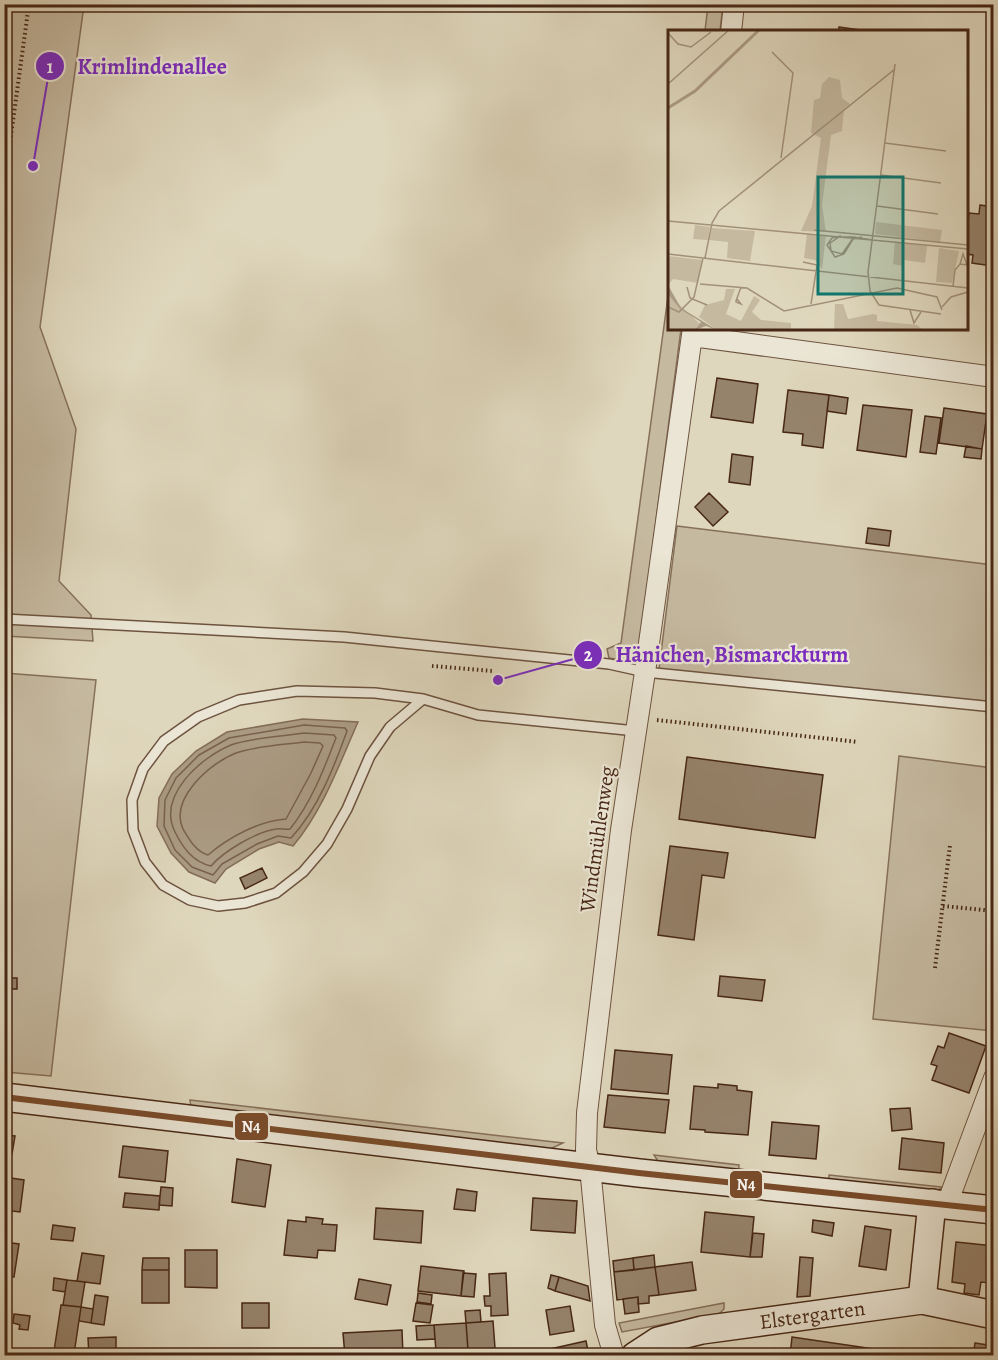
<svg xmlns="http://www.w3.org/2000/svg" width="998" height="1360" font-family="Alegreya,serif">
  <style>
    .green { fill: #c5b9a0; stroke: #86705a; stroke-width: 1.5 }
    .water { fill: #ab9b84; stroke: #836d58; stroke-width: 1.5 }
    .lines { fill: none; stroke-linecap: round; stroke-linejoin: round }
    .shore { stroke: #79614c; stroke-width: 1.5 }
    .building { fill: #96836c; stroke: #472715; stroke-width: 1.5 }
    .lane-casing { stroke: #6d533f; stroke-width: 12 }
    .street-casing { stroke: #6d533f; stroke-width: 22 }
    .secondary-casing { stroke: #472715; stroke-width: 30 }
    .path { stroke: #472715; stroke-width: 4; stroke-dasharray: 1.5 3; stroke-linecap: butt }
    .lane { stroke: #eae5d4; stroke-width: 9 }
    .street { stroke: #eae5d4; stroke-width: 20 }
    .secondary { stroke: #eae5d4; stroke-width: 27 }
    .bus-1-casing { stroke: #eae5d4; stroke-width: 10 }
    .bus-1 { stroke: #7a4b2a; stroke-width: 6 }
    .labels { text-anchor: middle; stroke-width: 4.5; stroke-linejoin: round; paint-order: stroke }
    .street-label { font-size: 21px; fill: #472715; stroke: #eae5d4 }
    .inset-river { fill: none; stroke: #ab9b84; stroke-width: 3 }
    .inset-road { fill: none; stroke: #a2917a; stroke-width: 1.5 }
    .view { fill: #0f766e; fill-opacity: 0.15; stroke: #0f766e; stroke-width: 3 }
    .inset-edge { fill: none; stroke: #472715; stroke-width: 3 }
    .leader { fill: none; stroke: #7b2cbf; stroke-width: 2 }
    .callout-dot { fill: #7b2cbf; stroke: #eae5d4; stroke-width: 2 }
    .mark-label { font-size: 18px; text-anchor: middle; font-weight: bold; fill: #fff }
    .callout-label { font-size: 22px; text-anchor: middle; font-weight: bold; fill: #7b2cbf; stroke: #eae5d4; stroke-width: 4.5; stroke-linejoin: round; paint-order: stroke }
    .line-badge { stroke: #eae5d4; stroke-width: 2 }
    .badge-label { font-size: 16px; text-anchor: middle; font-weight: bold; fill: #fff }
  </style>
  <rect width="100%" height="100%" fill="#dfd7bd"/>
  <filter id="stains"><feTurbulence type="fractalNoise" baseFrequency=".00333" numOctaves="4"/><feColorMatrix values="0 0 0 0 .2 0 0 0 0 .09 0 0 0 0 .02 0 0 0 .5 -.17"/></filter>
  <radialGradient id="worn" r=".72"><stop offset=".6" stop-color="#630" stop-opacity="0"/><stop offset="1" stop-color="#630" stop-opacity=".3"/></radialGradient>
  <path class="green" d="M 4,5 L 84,5 L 40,327 L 76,429 L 59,581 L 91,615 L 93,641 L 5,636 Z
    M 708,5 L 723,5 L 720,31 L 705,31 Z
    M 669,289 L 670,328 L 681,329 L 638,659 L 627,661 L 609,658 L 607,649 L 621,643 Z
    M 677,526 L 993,565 L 993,702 L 659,669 Z
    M 4,673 L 96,680 L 51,1076 L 5,1072 Z
    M 899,756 L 993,768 L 993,1031 L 873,1019 Z
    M 190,1100 L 563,1143 L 548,1150 L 191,1108 Z
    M 654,1155 L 739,1165 L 739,1170 L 658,1161 Z
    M 829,1175 L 942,1187 L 937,1191 L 829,1181 Z
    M 724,1303 L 724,1309 L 719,1314 L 622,1332 L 619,1323 Z"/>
  <path class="water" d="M 303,719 L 358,722 C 339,765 323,810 293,846 L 279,842 L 259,849 L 226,869 L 215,883 L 189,872 L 171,853 L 157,826 L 159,798 L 172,774 L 196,751 L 227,732 Z"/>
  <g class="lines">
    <path class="shore" d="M 304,725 L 345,728 L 347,731 C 334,767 318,809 291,838 L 278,836 L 257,844 L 222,864 L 213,875 L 192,867 L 175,850 L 164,826 L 165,800 L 176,778 L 199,755 L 229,738 Z
      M 304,733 L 334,735 L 336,738 C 324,769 311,803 290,829 C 285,830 281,828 276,829 C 256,832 224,851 211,866 C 193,862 183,848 175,832 C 157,796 200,758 231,745 C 249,738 284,736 304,733 Z
      M 304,742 L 320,743 L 323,746 L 311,773 L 286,819 C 259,821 229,837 208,855 C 196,852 189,839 183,829 C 169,799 210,763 236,753 C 257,746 282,745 304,742 Z"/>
  </g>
  <path class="building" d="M 839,27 L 875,32 L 839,32 Z
    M 980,205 L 994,207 L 992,266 L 972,263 L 973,255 L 966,254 L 966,221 L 968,221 L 969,213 L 979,214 Z
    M 717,378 L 758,384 L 753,423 L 711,417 Z
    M 788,390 L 829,395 L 823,448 L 802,445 L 803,434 L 783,432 Z
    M 829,395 L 848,398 L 846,414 L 827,411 Z
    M 863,405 L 912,410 L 906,457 L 857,450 Z
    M 944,408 L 987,414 L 982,449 L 939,443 Z
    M 925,416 L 941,418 L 936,454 L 920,452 Z
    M 966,446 L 982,449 L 981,459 L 964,457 Z
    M 732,454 L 753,457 L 750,485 L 729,482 Z
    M 709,493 L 728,512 L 713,526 L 695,507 Z
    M 868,528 L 891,531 L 889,546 L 866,543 Z
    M 687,757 L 823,775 L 815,838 L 679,819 Z
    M 670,846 L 728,853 L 724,878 L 702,875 L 694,940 L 658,935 Z
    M 262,868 L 267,878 L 245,889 L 240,878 Z
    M 720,976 L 765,980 L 762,1001 L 718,996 Z
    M 9,978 L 17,978 L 17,989 L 8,989 Z
    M 949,1033 L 986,1046 L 969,1093 L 932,1080 L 937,1066 L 931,1064 L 938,1046 L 944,1048 Z
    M 615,1050 L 672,1055 L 668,1094 L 611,1089 Z
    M 718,1084 L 737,1086 L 737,1090 L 752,1092 L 748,1135 L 705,1132 L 705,1130 L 690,1129 L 694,1086 L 718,1088 Z
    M 608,1095 L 669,1100 L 665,1133 L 604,1127 Z
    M 910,1108 L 912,1129 L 892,1131 L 890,1109 Z
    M 772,1122 L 819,1126 L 816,1159 L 769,1155 Z
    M 4,1135 L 15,1136 L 12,1154 L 4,1153 Z
    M 902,1138 L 944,1143 L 941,1173 L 899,1169 Z
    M 123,1146 L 168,1151 L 165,1182 L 119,1177 Z
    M 237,1159 L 271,1165 L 265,1207 L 232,1202 Z
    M 4,1177 L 24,1180 L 20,1212 L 4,1210 Z
    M 161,1187 L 173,1188 L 172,1206 L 159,1205 Z
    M 457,1189 L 477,1192 L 475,1211 L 454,1209 Z
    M 125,1193 L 160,1196 L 159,1210 L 123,1207 Z
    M 533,1198 L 577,1201 L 575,1233 L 531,1230 Z
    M 376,1208 L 423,1211 L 421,1243 L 374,1239 Z
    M 705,1212 L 754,1217 L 750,1257 L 701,1252 Z
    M 306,1217 L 323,1219 L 322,1224 L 337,1225 L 335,1251 L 318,1250 L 317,1258 L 284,1255 L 288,1220 L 306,1222 Z
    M 813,1220 L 834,1223 L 832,1236 L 812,1232 Z
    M 53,1225 L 75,1228 L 73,1241 L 51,1239 Z
    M 865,1226 L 891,1230 L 886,1270 L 859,1266 Z
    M 753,1233 L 764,1234 L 762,1257 L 750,1257 Z
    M 4,1242 L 19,1244 L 14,1277 L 4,1276 Z
    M 956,1242 L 994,1246 L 990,1283 L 981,1282 L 979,1295 L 964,1293 L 965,1284 L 952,1282 Z
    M 994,1249 L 994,1281 L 990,1281 Z
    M 185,1250 L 217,1250 L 217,1288 L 185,1287 Z
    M 82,1253 L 104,1256 L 100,1284 L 77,1281 Z
    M 654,1255 L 655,1267 L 634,1270 L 633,1258 Z
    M 800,1257 L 813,1258 L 810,1296 L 797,1297 Z
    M 143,1258 L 169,1258 L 169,1270 L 142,1270 Z
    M 633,1258 L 634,1270 L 614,1272 L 613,1261 Z
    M 692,1262 L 696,1290 L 659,1295 L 655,1267 Z
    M 421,1266 L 464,1271 L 461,1296 L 418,1291 Z
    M 655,1267 L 659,1295 L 649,1296 L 649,1303 L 638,1304 L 638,1297 L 617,1300 L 614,1272 Z
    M 142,1270 L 169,1270 L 169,1303 L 142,1303 Z
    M 463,1273 L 476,1274 L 474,1297 L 461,1296 Z
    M 506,1273 L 508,1315 L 491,1316 L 491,1306 L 485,1306 L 484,1296 L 490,1296 L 489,1274 Z
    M 551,1275 L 559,1277 L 555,1291 L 548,1288 Z
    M 559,1277 L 588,1286 L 590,1301 L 555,1291 Z
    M 54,1278 L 67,1280 L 65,1292 L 53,1290 Z
    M 359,1279 L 391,1285 L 387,1305 L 355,1299 Z
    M 67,1280 L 85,1282 L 81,1307 L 63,1305 Z
    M 418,1293 L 432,1295 L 431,1304 L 417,1302 Z
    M 95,1295 L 108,1297 L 104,1325 L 91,1323 Z
    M 638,1297 L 639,1312 L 625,1314 L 623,1299 Z
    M 242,1303 L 269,1303 L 269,1328 L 242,1328 Z
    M 416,1303 L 433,1305 L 430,1323 L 413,1321 Z
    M 61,1305 L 81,1307 L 74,1354 L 54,1351 Z
    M 570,1306 L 574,1331 L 550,1335 L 546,1310 Z
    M 81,1307 L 93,1309 L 91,1323 L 79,1321 Z
    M 480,1310 L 481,1322 L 466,1323 L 465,1311 Z
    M 4,1312 L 8,1312 L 4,1337 Z
    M 14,1314 L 30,1316 L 28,1330 L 19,1329 L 20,1325 L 13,1323 Z
    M 493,1321 L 495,1348 L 468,1350 L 466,1323 Z
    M 466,1323 L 468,1350 L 436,1352 L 434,1325 Z
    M 434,1325 L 435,1339 L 417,1340 L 416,1326 Z
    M 402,1330 L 403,1356 L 345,1356 L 343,1333 Z
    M 116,1337 L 116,1355 L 89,1356 L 88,1338 Z
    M 792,1337 L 922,1356 L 790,1356 Z
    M 586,1341 L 589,1356 L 533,1356 L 532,1353 Z
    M 975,1343 L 994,1346 L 994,1356 L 973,1356 Z
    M 531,1349 L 533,1356 L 514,1356 L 514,1354 Z"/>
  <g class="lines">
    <defs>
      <path id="lane" d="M 4,619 L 344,637 L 609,664 L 645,672 L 994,707
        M 423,699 L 390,727 L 370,756 L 347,809 L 327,844 L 303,872 L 276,893 L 245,903 L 218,906 L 190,900 L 163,885 L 145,862 L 133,830 L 132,800 L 143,769 L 164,741 L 198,717 L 239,700 L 297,691 L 375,693 L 423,699 L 478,715 L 636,731"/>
      <path id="street" d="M 731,32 L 734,4
        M 692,336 L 994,377
        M 947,1204 L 994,1078
        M 614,1356 L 605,1325 L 590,1167 L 586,1150 L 587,1113 L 621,830 L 645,672 L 693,328"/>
      <g id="secondary">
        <path d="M 4,1097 L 639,1173 L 994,1210"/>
        <path d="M 922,1300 L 932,1203"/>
        <path id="s1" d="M 635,1356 L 658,1341 L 702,1330 L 922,1300 L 994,1315"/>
      </g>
    </defs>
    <use href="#lane" class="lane-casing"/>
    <use href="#street" class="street-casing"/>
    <use href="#secondary" class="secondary-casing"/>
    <path class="path" d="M 4,186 L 29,4
      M 432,666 L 493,671
      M 657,720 L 858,742
      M 943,906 L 994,911
      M 935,968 L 950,845"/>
    <use href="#lane" class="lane"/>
    <use href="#street" class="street"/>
    <use href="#secondary" class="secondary"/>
    <defs>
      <path id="bus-1" d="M 4,1097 L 639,1173 L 994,1210"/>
    </defs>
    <use href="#bus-1" class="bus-1-casing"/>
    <use href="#bus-1" class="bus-1"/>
  </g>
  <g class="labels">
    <g class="street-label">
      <text transform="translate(597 839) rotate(-82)" y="7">Windmühlenweg</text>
      <text dy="7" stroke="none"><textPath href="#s1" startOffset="184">Elstergarten</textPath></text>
    </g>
  </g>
  <g transform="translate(668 30)">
    <rect width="300" height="300" fill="#dfd7bd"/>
    <path d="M 161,47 L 172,50 L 174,68 L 182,74 L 176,79 L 174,101 L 163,105 L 154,175 L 158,202 L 133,201 L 144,176 L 153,108 L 143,103 L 146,70 L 152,68 L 154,54 ZM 208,192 L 274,200 L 272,212 L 207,204 ZM 27,195 L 42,197 L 40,210 L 25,209 ZM 44,198 L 87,201 L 82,231 L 59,228 L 60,212 L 41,210 ZM 139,204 L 158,205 L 154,239 L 147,230 L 136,228 ZM 227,212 L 259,216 L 257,233 L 236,230 L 235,236 L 225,234 ZM 271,218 L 291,221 L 284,253 L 268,252 ZM 0,226 L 34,230 L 30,253 L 5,249 L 0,255 ZM 58,259 L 67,259 L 58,284 L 73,291 L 86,266 L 92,270 L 84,282 L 93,290 L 123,293 L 123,300 L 49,300 L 31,287 L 37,275 L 56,270 ZM 0,264 L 32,294 L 27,300 L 0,300 ZM 167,274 L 175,274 L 180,289 L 205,284 L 209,285 L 209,291 L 249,295 L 255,300 L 166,300 Z" fill="#c5b9a0"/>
    <path d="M 0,255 L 13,278 L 49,300 L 38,296 L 27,300 L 33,292 L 12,279 L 0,264 Z" fill="#ab9b84"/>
    <path class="inset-river" d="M 0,78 L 27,61 L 91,0"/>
    <path class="inset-road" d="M 0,3 L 10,14 L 23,17 L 43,2M 104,22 L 125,43 L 113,128M 227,34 L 200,242 L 202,261 L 211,275 L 273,284M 0,54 L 61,0M 217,113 L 278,121M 213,145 L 273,153M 209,176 L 270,184M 0,191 L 300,219M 146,200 L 300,215M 173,206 L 164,208 L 159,215 L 167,227 L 176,224 L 185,209 L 194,207M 186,207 L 174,224 L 163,221 L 162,213 L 171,207 L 186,207 L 191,208 L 205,210M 0,224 L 300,258M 37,228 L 44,193 L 51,181 L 227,39M 135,232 L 149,235 L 143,274M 292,234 L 295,224 L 299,235M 32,254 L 79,258 L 116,281 L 229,258 L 269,267 L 274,280M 285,256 L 287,240 L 292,234 L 300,235M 19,257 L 22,268 L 39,275M 69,269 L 73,274 L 68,272 L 68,271 L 73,257M 0,277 L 11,282 L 26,267 L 35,228M 274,277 L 283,267 L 300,262M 242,280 L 246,293 L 253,282"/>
    <path class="view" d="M 150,147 L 235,147 L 235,264 L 150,264 Z"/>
    <rect width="300" height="300" class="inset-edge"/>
  </g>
  <path class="leader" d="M33 166L50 66M498 680L588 655"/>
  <g class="callout-dot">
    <circle cx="33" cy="166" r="6"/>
    <circle cx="498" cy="680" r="6"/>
    <circle cx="50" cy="66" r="15"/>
    <circle cx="588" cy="655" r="15"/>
  </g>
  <g class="mark-label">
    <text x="50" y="73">1</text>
    <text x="588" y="661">2</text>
  </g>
  <g class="callout-label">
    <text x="152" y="74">Krimlindenallee</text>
    <text x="732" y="662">Hänichen, Bismarckturm</text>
  </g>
  <g class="line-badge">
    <rect x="234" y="1112" width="35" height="29" rx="6" fill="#7a4b2a"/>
    <rect x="729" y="1170" width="34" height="29" rx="6" fill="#7a4b2a"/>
  </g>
  <g class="badge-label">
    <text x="251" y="1132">N4</text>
    <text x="746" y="1190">N4</text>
  </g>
  <rect width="998" height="1360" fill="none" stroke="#dfd7bd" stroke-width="24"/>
  <rect x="6" y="6" width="986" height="1348" fill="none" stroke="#472715" stroke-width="3"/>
  <rect x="12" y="12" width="974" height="1336" fill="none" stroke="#472715" stroke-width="1.5"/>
  <rect width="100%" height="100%" filter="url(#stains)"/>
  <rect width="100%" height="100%" fill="url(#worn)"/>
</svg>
